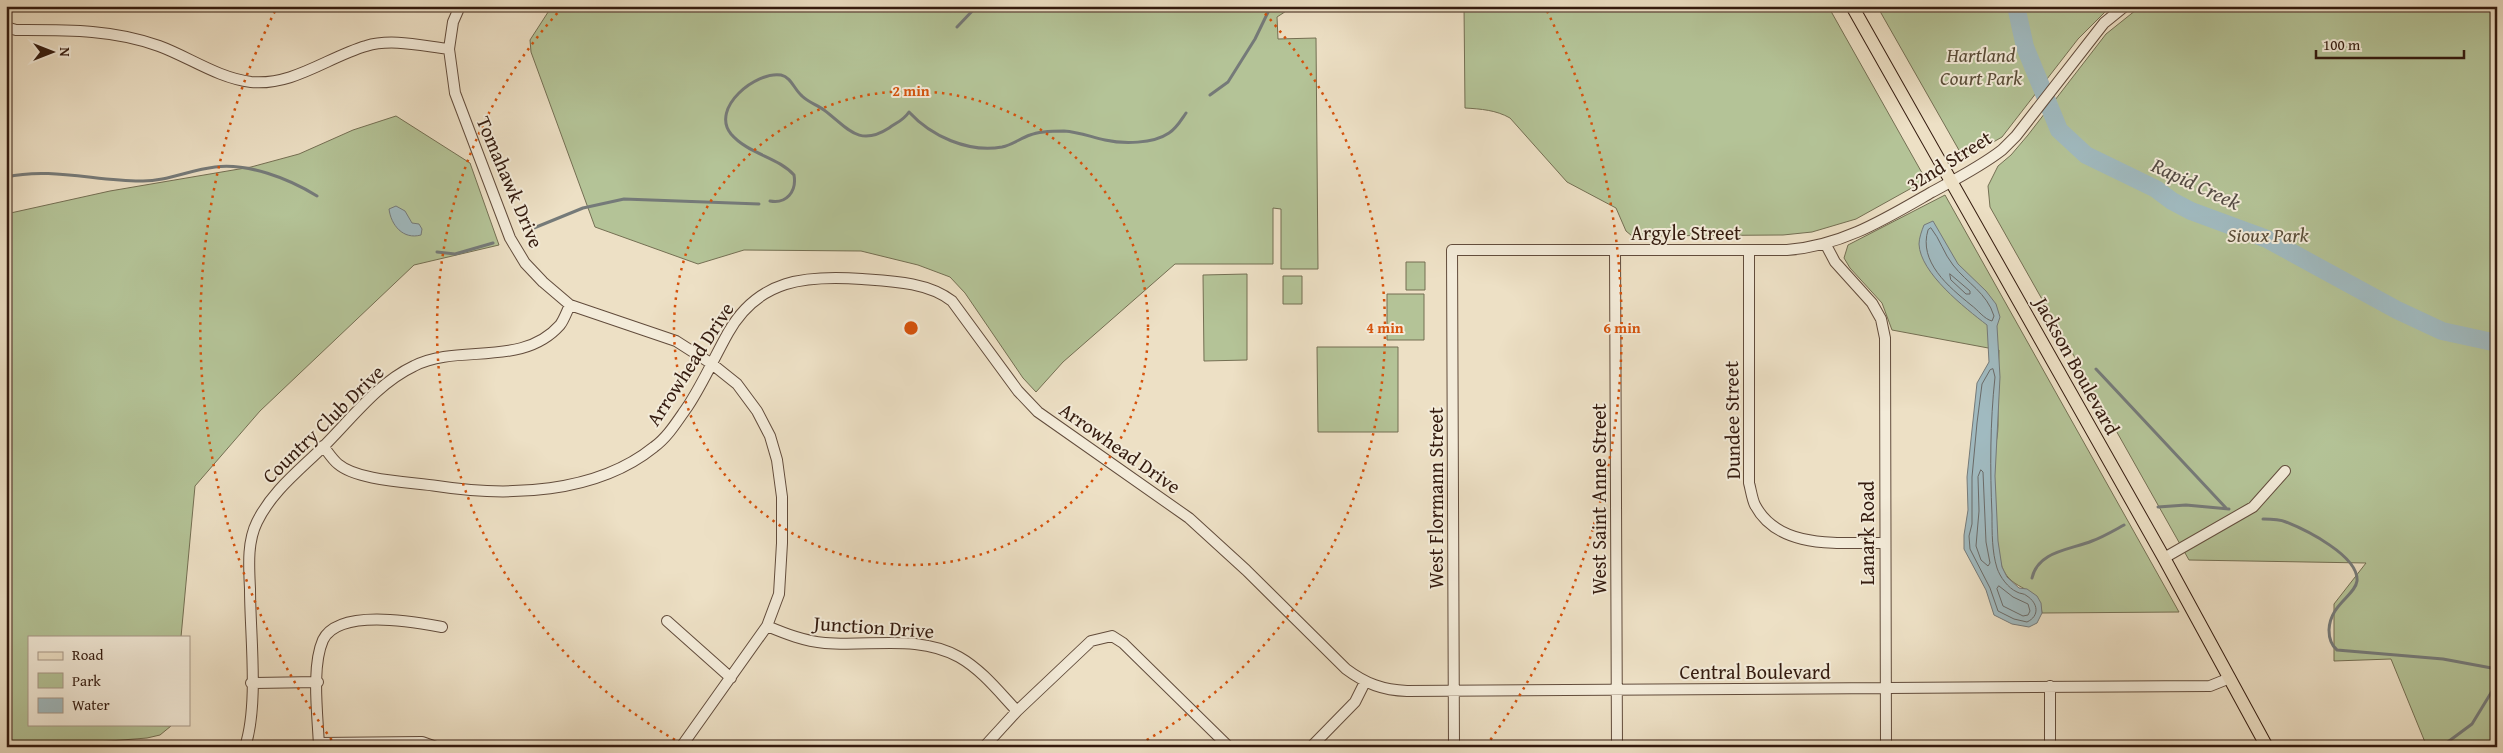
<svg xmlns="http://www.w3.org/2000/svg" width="2503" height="753" font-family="'Gentium Book Plus',serif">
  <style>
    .green { fill: #b4c397; stroke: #746f53 }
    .water { fill: #a0bac0; stroke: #757a79 }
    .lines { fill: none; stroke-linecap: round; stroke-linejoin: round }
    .shore { stroke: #6a6a68; stroke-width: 1 }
    .stream { stroke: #757a79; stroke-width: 3 }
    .river { stroke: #a0bac0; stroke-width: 18 }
    .minor-casing { stroke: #624c3c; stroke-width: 12 }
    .major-casing { stroke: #341b0f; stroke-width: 14 }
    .minor { stroke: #f3ebd9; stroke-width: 10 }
    .major { stroke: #ede0c5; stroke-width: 12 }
    .ring { fill: none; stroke: #d6530c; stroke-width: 2.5; stroke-dasharray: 2.5 5 }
    .labels { text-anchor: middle; stroke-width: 4; stroke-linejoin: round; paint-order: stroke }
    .park-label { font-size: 20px; font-style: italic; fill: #5a4d38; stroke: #f3ebd9 }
    .street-label { font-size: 20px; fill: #341b0f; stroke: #f3ebd9 }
    .water-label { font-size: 21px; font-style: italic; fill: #544b44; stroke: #f3ebd9 }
    .centre { fill: #d6530c; stroke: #f3ebd9; stroke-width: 2.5 }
    .ring-label { font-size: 15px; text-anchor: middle; font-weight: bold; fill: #d6530c; stroke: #f3ebd9; stroke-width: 4; stroke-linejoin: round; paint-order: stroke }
  </style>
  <rect width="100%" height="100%" fill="#ede0c5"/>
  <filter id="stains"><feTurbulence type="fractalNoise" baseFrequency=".004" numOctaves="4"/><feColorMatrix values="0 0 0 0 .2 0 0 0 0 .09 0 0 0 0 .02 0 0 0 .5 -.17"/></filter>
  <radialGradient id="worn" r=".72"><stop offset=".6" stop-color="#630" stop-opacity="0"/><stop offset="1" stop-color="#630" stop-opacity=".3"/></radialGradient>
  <path class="green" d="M 552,6 L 1294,6 L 1277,17 L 1278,39 L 1316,38 L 1318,269 L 1281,269 L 1281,209 L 1273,208 L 1273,264 L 1175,264 L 1063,362 L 1036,392 L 1023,378 L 965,293 L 950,277 L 918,265 L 861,251 L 744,250 L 698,264 L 595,227 L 531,52 L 530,40 Z
    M 1464,6 L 1828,6 L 1926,180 L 1856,219 L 1812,232 L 1783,235 L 1632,236 L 1626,231 L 1616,208 L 1567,182 L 1510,118 C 1496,110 1481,109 1465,108 Z
    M 1877,6 L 2111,6 L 2078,39 L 2002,137 L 1964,159 Z
    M 2141,6 L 2497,6 L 2497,747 L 2427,747 L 2391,659 L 2334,661 L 2334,604 L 2366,563 L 2189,560 L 1990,207 L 1988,186 L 1998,166 L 2011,155 L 2028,135 L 2106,34 Z
    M 396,116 L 470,163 L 499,245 L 414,265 L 260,411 L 195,486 L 181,637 L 29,637 L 29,724 L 171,726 L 160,735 L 147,738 L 72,744 L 6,745 L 6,214 L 110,191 L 251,167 L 299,154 L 353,130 Z
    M 1945,195 L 2179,612 L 2042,613 C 2039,584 2012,593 2002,567 C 1994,543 1993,477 1995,449 C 1996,442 1998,434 1998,426 C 1998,401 1998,375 1999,350 L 1892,330 L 1882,303 L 1850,268 L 1844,258 L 1848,245 Z
    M 1406,262 L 1425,262 L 1425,290 L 1406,290 Z
    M 1247,274 L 1247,360 L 1204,361 L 1203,275 Z
    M 1283,276 L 1302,276 L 1302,304 L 1283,304 Z
    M 1387,294 L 1424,294 L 1424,340 L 1387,340 Z
    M 1317,347 L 1398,347 L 1398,432 L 1318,432 Z"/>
  <path class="water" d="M 396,206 L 405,211 L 412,223 L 419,224 L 422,229 L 421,235 C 403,240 391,225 389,209 Z
    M 1933,221 L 1958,264 L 1986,291 L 1996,304 L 2000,317 L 1997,326 L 2000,377 L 1995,476 L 1998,541 L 2002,567 L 2007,577 L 2019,588 L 2027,589 L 2037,596 L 2041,603 L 2042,613 L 2037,623 L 2029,627 L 2012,624 L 1994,615 L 1986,590 L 1964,549 L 1964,535 L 1968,510 L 1967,477 L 1977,383 L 1989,362 L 1987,325 C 1965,308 1920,273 1919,244 C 1919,238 1922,230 1924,225 Z"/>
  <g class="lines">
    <path class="shore" d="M 1931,228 C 1940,239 1944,254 1953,265 C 1967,283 1987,293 1994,316 L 1992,321 C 1984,319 1978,310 1971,305 C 1949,287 1918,262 1928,230 Z
      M 1950,274 L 1970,291 L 1970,294 L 1966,294 L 1951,280 Z
      M 1993,369 L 1995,377 C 1990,423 1990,469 1992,515 C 1992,533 1992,552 1997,568 C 2000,577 2008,588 2017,592 C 2020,594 2024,593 2027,596 C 2038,603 2040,616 2027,622 L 2014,619 L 1998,611 L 1990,588 L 1970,549 L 1969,536 L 1972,524 L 1972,477 L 1977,423 L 1982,384 L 1990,370 Z
      M 1981,470 L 1983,472 L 1986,542 L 1990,563 L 1988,566 L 1981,560 L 1976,546 L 1979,511 L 1978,477 Z
      M 1999,586 L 2013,597 L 2028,604 L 2030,611 L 2028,615 L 2023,616 L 2003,606 L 1997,589 Z"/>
    <path class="stream" d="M 957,27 L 977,6
      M 1210,95 L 1228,82 L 1255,39 L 1271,6
      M 6,177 C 50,167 96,181 140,181 C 166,182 189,170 215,167 C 248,163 288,178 317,196
      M 770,201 C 786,204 797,192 794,175 C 778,157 748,154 731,134 C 710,108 756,71 781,75 C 791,77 794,89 802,96 C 808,102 817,105 824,110 C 847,127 858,148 889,128 C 897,122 903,121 909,112 C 931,136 968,153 1002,147 C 1012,145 1021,138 1030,135 C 1040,131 1054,131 1064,131 C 1079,132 1091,137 1105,140 C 1123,144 1153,144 1169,133 C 1177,128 1181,120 1186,113
      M 529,230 L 583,208 L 624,199 L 759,204
      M 437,252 L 455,254 L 493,243
      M 2096,369 L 2226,508
      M 2158,507 L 2186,505 L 2229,509
      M 2263,519 C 2271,519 2279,519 2286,522 C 2306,530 2359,556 2357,581 C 2355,596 2330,604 2329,630 C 2329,637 2331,645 2337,650 L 2443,659 L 2497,669
      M 2032,578 C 2038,551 2070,550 2092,541 C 2103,537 2113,531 2124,525
      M 2441,747 L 2472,724 L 2497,683"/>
    <path class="river" d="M 2016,6 L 2025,47 L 2059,130 L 2086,155 L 2156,189 L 2172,201 L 2191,211 L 2267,239 L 2397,310 L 2442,331 L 2497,343"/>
    <defs>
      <path id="minor" d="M 460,6 L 453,22 L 449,49 L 455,93 L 510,238 L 525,263 L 543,282 L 570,305 L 676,341 L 712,364 L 737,384 L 757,411 L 770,436 L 777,460 L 782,497 L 782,543 L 779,594 L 767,626 L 681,747
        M 6,27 L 16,30 C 65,30 113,29 159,46 C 189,57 218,78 251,82 C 293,86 328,57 366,46 C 391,38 423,46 449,49
        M 1826,245 L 1835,262 L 1872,303 L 1881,319 L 1885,338 L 1886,747
        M 1615,250 L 1617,747
        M 1749,251 L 1749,483 C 1751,490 1752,499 1755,505 C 1779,551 1842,542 1885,543
        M 323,446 C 328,452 332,459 338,464 C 358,481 410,482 437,486 C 507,497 596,494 654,447 C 668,437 678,420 688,406 C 703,383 714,358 728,333 C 758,279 806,275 862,279 C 891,281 928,282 952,301 L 1018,391 L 1038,412 L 1189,518 L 1246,570 L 1346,669 C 1366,684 1383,690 1407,691 L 2210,686 L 2230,678
        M 2164,558 L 2253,507 L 2285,471
        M 667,621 L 731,678
        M 767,626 C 786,634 804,641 825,643 C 870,647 918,634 959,657 C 982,670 999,692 1017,711
        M 251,683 L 318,682
        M 2050,686 L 2050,747
        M 319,743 L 422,742 L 436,747
        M 245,747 C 259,704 250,635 250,589 C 249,567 247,542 257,522 C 272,491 300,470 324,446 C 352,418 378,383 414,366 C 459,343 522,368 560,325 C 564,320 567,311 570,305
        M 319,747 C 318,717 311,667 323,640 C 339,608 414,622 442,627
        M 984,747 L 1017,711 L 1091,641 L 1112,636 L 1123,643 L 1229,747
        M 1311,747 L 1355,702 L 1365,682
        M 1454,747 L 1452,250 L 1787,250 C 1842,246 1885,219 1932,192 C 1956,179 1980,167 2002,150 L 2016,136 L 2104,23 L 2125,6"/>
      <path id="major" d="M 1852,6 L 2164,558 L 2267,747"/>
    </defs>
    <use href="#minor" class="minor-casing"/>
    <use href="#major" class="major-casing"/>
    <use href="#minor" class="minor"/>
    <use href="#major" class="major"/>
  </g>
  <g class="ring">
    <circle cx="911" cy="328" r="237"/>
    <path d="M688 747A474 474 0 0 1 562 8M1260 8A474 474 0 0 1 1134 747"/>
    <path d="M336 746A711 711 0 0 1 275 11M1547 11A711 711 0 0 1 1486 746"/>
  </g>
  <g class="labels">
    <g class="park-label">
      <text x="1981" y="62">Hartland<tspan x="1981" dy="23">Court Park</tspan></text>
      <text x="2268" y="242">Sioux Park</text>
    </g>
    <g class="street-label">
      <text transform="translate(1949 161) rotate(-32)" y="7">32nd Street</text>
      <text transform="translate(510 182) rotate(67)" y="7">Tomahawk Drive</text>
      <text x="1686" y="240">Argyle Street</text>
      <text transform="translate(690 364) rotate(-57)" y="7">Arrowhead Drive</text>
      <text transform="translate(2077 366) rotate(61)" y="7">Jackson Boulevard</text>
      <text transform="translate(1732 420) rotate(-91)" y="7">Dundee Street</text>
      <text transform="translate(323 424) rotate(-44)" y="7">Country Club Drive</text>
      <text transform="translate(1120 448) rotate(35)" y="7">Arrowhead Drive</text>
      <text transform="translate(1436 498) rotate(-90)" y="7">West Flormann Street</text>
      <text transform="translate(1599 499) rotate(-90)" y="7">West Saint Anne Street</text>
      <text transform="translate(1867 533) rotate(-90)" y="7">Lanark Road</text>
      <text transform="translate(874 627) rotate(4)" y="7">Junction Drive</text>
      <text x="1755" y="679">Central Boulevard</text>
    </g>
    <g class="water-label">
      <text transform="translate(2196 184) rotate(25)" y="7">Rapid Creek</text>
    </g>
  </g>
  <circle cx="911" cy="328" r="8" class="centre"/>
  <g class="ring-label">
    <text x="911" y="96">2 min</text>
    <text x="1385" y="333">4 min</text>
    <text x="1622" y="333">6 min</text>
  </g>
  <rect width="2503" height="753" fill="none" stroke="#ede0c5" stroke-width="25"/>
  <rect x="8" y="8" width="2488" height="738" fill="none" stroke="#341b0f" stroke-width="2.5"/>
  <rect x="12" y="12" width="2478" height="728" fill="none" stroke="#341b0f"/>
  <rect x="28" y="636" width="162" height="90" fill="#f3ebd9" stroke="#a79888"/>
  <rect x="38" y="652" width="25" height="8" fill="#ede0c5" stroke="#a79888"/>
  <text x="72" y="660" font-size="15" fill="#341b0f">Road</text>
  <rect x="38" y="673" width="25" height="15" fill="#b4c397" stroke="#a79888"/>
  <text x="72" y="686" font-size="15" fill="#341b0f">Park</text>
  <rect x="38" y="698" width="25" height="15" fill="#a0bac0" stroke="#a79888"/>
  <text x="72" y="710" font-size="15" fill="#341b0f">Water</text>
  <g transform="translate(52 52) rotate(90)" stroke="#f3ebd9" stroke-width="4" paint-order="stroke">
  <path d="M0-4L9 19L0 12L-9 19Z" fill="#341b0f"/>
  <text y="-8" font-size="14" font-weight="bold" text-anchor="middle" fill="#341b0f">N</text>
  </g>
  <path d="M2316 50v8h148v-8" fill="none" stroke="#341b0f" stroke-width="2.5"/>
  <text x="2323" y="50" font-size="15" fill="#341b0f" stroke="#f3ebd9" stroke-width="4" paint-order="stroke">100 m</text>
  <rect width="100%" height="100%" filter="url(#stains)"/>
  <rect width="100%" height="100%" fill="url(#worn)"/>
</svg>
